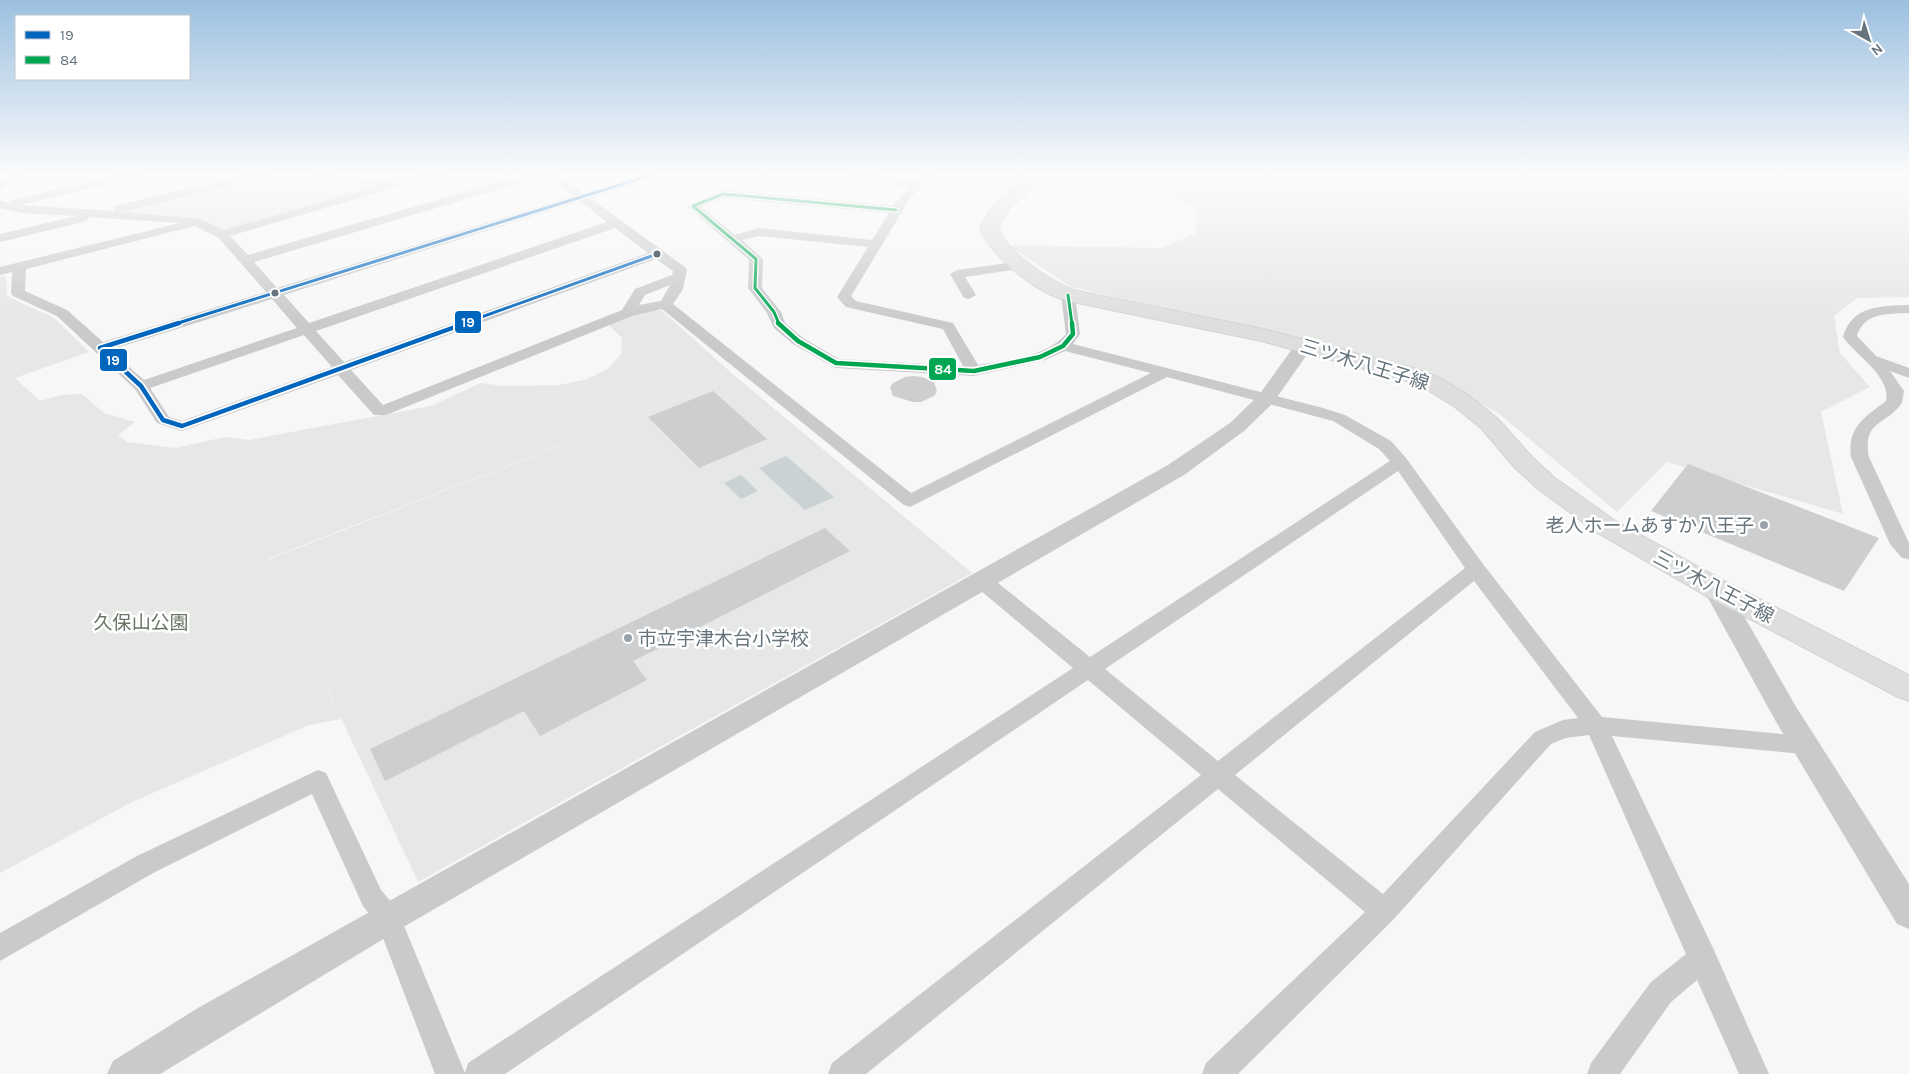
<svg xmlns="http://www.w3.org/2000/svg" width="1909" height="1074" font-family="Karla,'Noto Sans JP',sans-serif">
  <style>
    .built { fill: #e6e7e7 }
    .green { fill: #e6e8e5 }
    .water { fill: #cad2d4 }
    .building { fill: #cdcecf }
    .lines { fill: none; stroke-linecap: round; stroke-linejoin: round }
    .secondary-casing { stroke: #d2d3d4; stroke-width: 2 }
    .trunk-casing { stroke: #d2d3d3; stroke-width: 1 }
    .minor { fill: #c8cacb; fill-rule: evenodd }
    .tertiary { fill: #c8cacb; fill-rule: evenodd }
    .secondary { fill: #dededf; fill-rule: evenodd }
    .trunk { fill: #dededf; fill-rule: evenodd }
    .bus-1-far1-casing { stroke: #fff; stroke-width: 5.5 }
    .bus-1-casing { stroke: #fff; stroke-width: 8 }
    .bus-2-far1-casing { stroke: #fff; stroke-width: 5.5 }
    .bus-2-casing { stroke: #fff; stroke-width: 8 }
    .bus-1-far1 { stroke: #0065bd; stroke-width: 3 }
    .bus-1 { stroke: #0065bd; stroke-width: 4.5 }
    .bus-2-far1 { stroke: #00a651; stroke-width: 3 }
    .bus-2 { stroke: #00a651; stroke-width: 4.5 }
    .bus-dot { fill: #66757d; stroke: #fff; stroke-width: 2 }
    .poi-dot { fill: #99a2a8; stroke: #fff; stroke-width: 2 }
    .labels { text-anchor: middle; stroke-width: 5; stroke-linejoin: round; paint-order: stroke }
    .street-label { font-size: 19px; fill: #66757d; stroke: #fff }
    .poi-label { font-size: 19px; fill: #66757d; stroke: #fff; text-anchor: end }
    .park-label { font-size: 19px; fill: #697665; stroke: #fff }
    .line-badge { stroke: #fff; stroke-width: 2 }
    .badge-label { font-size: 14px; text-anchor: middle; font-weight: bold; fill: #fff }
  </style>
  <rect width="100%" height="100%" fill="#f7f7f7"/>
  <path class="built" d="M 736,377 L 972,573 L 418,882 L 267,560 Z"/>
  <path class="green" d="M 266,173 L 314,173 L 339,180 L 413,179 L 222,234 L 199,223 L 101,214 Z
    M 1117,173 L 1815,173 L 1909,195 L 1909,297 L 1857,298 L 1834,316 L 1840,353 L 1870,387 L 1821,412 L 1843,514 L 1667,462 L 1617,512 L 1497,412 L 1396,362 L 1071,287 L 1008,245 L 1162,248 L 1196,233 L 1195,208 L 1168,192 Z
    M 6,276 L 7,296 L 54,318 L 89,352 L 15,378 L 40,401 L 61,395 L 82,394 L 104,413 L 135,422 L 118,435 L 127,442 L 175,448 L 225,437 L 249,440 L 431,406 L 481,383 L 504,386 L 559,385 L 584,380 L 608,369 L 621,354 L 622,338 L 608,324 L 653,309 L 661,310 L 736,377 L 267,559 L 341,719 L 309,725 L 132,802 L 0,873 L 0,277 Z"/>
  <path class="water" d="M 786,456 L 834,497 L 805,510 L 759,468 Z
    M 741,475 L 758,491 L 741,499 L 724,483 Z"/>
  <path class="building" d="M 913,376 L 922,377 L 934,382 L 937,391 L 934,396 L 921,402 L 913,402 L 893,396 L 890,387 L 893,383 L 905,377 Z
    M 713,391 L 767,439 L 699,468 L 648,417 Z
    M 1688,464 L 1879,538 L 1844,591 L 1651,511 Z
    M 825,528 L 850,551 L 633,661 L 647,680 L 540,736 L 524,711 L 385,781 L 370,749 Z"/>
  <g class="lines">
    <defs>
      <path id="secondary" d="M 1032,173 L 1051,173 L 1009,208 L 998,229 C 1010,255 1048,279 1073,290 L 1263,329 L 1417,369 L 1440,378 L 1471,397 L 1498,419 L 1533,458 L 1555,478 L 1614,520 L 1726,582 L 1909,675 L 1909,701 L 1898,697 L 1706,596 L 1596,532 L 1537,488 L 1515,468 L 1482,429 L 1455,407 L 1424,388 L 1401,379 L 1261,341 L 1068,301 C 1036,293 994,259 980,229 C 989,203 1010,187 1032,173 Z"/>
      <path id="trunk" d="M 1854,173 L 1885,173 L 1909,178 L 1909,188 L 1856,177 Z"/>
    </defs>
    <use href="#secondary" class="secondary-casing"/>
    <use href="#trunk" class="trunk-casing"/>
    <path class="minor" d="M 14,173 L 28,173 L 0,190 L 0,182 Z
      M 126,173 L 146,173 L 144,175 L 21,205 L 115,211 L 115,206 L 119,205 L 252,173 L 272,173 L 270,175 L 122,212 L 200,219 L 223,230 L 381,185 L 349,183 L 310,175 L 308,173 L 366,178 L 455,173 L 449,176 L 417,181 L 230,236 L 248,255 L 530,173 L 556,173 L 583,193 L 647,173 L 664,173 L 662,175 L 590,198 L 685,267 L 687,270 L 683,289 L 673,304 L 911,493 L 1151,373 L 1065,351 L 1045,360 L 974,376 L 836,368 L 793,344 L 774,328 L 767,313 L 748,288 L 749,260 L 687,206 L 723,190 L 893,206 L 908,187 L 854,177 L 850,176 L 849,173 L 867,173 L 914,181 L 923,173 L 936,173 L 911,197 L 851,296 L 856,301 L 953,323 L 978,365 C 1008,359 1045,358 1066,334 L 1061,295 L 1068,291 L 1075,295 L 1080,334 L 1073,344 L 1323,408 L 1345,415 L 1391,441 L 1406,458 L 1483,564 L 1602,717 L 1803,736 L 1811,738 L 1815,745 L 1811,752 L 1803,754 L 1612,736 L 1713,948 L 1769,1074 L 1739,1074 L 1697,980 L 1671,1002 L 1620,1074 L 1587,1074 L 1591,1063 L 1651,982 L 1686,954 L 1589,735 L 1566,738 L 1551,744 L 1393,920 L 1238,1074 L 1202,1074 L 1206,1063 L 1365,912 L 1218,789 L 866,1074 L 828,1074 L 832,1063 L 1201,775 L 1088,680 L 505,1074 L 435,1074 L 378,925 L 363,906 L 312,794 L 155,872 L 0,961 L 0,933 L 137,856 L 318,770 L 326,773 L 381,890 L 397,909 L 465,1073 L 468,1063 L 1073,668 L 974,585 L 971,580 L 974,575 L 981,573 L 988,575 L 1090,657 L 1390,461 L 1379,449 L 1333,421 L 1167,377 L 910,507 L 904,505 L 662,309 L 632,316 L 386,415 L 374,415 L 338,375 L 182,431 L 157,423 L 135,389 L 57,316 L 13,296 L 11,293 L 12,272 L 0,275 L 0,267 L 180,223 L 88,217 L 87,221 L 0,242 L 0,234 L 76,216 L 22,213 L 0,208 L 0,200 L 10,203 L 12,200 ZM 545,176 L 573,196 L 277,288 L 254,262 ZM 724,198 L 889,213 L 872,240 L 759,228 L 735,235 L 701,207 ZM 580,201 L 607,222 L 309,323 L 284,295 ZM 195,226 L 218,237 L 266,292 L 103,342 L 67,310 L 25,291 L 26,269 ZM 615,228 L 648,253 L 344,362 L 316,331 ZM 759,236 L 868,247 L 837,297 L 846,307 L 943,329 L 963,366 L 839,359 L 803,338 L 785,323 L 781,312 L 762,288 L 763,259 L 742,240 ZM 656,259 L 673,271 L 672,275 L 635,289 L 622,310 L 383,405 L 351,370 ZM 670,285 L 661,301 L 639,305 L 645,295 ZM 272,299 L 297,328 L 144,380 L 110,350 ZM 304,335 L 332,367 L 182,421 L 169,417 L 150,388 ZM 1398,471 L 1465,568 L 1218,761 L 1105,669 ZM 1474,581 L 1578,718 L 1563,720 L 1535,732 L 1383,894 L 1235,775 Z
      M 1021,261 L 1028,265 L 1026,268 L 965,277 L 976,295 L 969,299 L 964,298 L 950,274 L 957,270 Z
      M 1909,305 L 1909,313 C 1887,314 1864,312 1857,336 L 1876,356 L 1909,368 L 1909,378 L 1890,371 L 1904,391 L 1902,403 C 1886,426 1862,420 1869,457 L 1909,543 L 1909,559 L 1902,558 L 1890,544 L 1851,457 C 1847,427 1865,417 1886,401 C 1891,376 1856,356 1843,337 C 1852,305 1881,306 1909,305 Z"/>
    <path class="tertiary" d="M 1304,340 L 1311,342 L 1313,346 L 1273,403 L 1244,431 L 1184,475 L 400,929 L 160,1074 L 107,1074 L 113,1061 L 198,1008 L 1168,465 L 1230,423 L 1259,395 L 1297,342 Z
      M 1716,580 L 1725,583 L 1795,705 L 1909,884 L 1909,929 L 1897,924 L 1775,720 L 1703,589 L 1707,583 Z"/>
    <use href="#secondary" class="secondary"/>
    <use href="#trunk" class="trunk"/>
    <defs>
      <path id="bus-1-far1" d="M 175,324 L 658,173
        M 462,324 L 657,254"/>
      <path id="bus-1" d="M 179,323 L 100,348 L 141,386 L 163,420 L 182,426 L 466,323"/>
      <path id="bus-2-far1" d="M 1068,295 L 1072,324
        M 779,324 L 774,312 L 755,288 L 756,259 L 693,206 L 723,194 L 896,210"/>
      <path id="bus-2" d="M 778,323 L 798,341 L 836,363 L 974,371 L 1040,357 L 1063,346 L 1073,334 L 1072,323"/>
    </defs>
    <use href="#bus-1-far1" class="bus-1-far1-casing"/>
    <use href="#bus-1" class="bus-1-casing"/>
    <use href="#bus-2-far1" class="bus-2-far1-casing"/>
    <use href="#bus-2" class="bus-2-casing"/>
    <use href="#bus-1-far1" class="bus-1-far1"/>
    <use href="#bus-1" class="bus-1"/>
    <use href="#bus-2-far1" class="bus-2-far1"/>
    <use href="#bus-2" class="bus-2"/>
  </g>
  <linearGradient id="sky" x2="0" y2="1"><stop stop-color="#9cc0e0"/><stop offset="0.54" stop-color="#fbfbfb"/><stop offset="1" stop-color="#fbfbfb" stop-opacity="0"/></linearGradient>
  <rect width="1909" height="323" fill="url(#sky)"/>
  <g class="bus-dot">
    <circle cx="657" cy="254" r="4.5"/>
    <circle cx="275" cy="293" r="4.5"/>
  </g>
  <g class="poi-dot">
    <circle cx="1764" cy="525" r="5"/>
    <circle cx="628" cy="638" r="5"/>
  </g>
  <g class="labels">
    <g class="street-label">
      <text transform="translate(1365 364) rotate(17)" y="7">三ツ木八王子線</text>
      <text transform="translate(1714 586) rotate(28)" y="7">三ツ木八王子線</text>
    </g>
    <g class="poi-label">
      <text x="1754" y="532">老人ホームあすか八王子</text>
      <text x="638" y="645" text-anchor="start">市立宇津木台小学校</text>
    </g>
    <g class="park-label">
      <text x="141" y="629">久保山公園</text>
    </g>
  </g>
  <g class="line-badge">
    <rect x="454" y="310" width="28" height="24" rx="5" fill="#0065bd"/>
    <rect x="99" y="348" width="29" height="24" rx="5" fill="#0065bd"/>
    <rect x="928" y="357" width="29" height="24" rx="5" fill="#00a651"/>
  </g>
  <g class="badge-label">
    <text x="468" y="327">19</text>
    <text x="113" y="365">19</text>
    <text x="943" y="374">84</text>
  </g>
  <rect x="15" y="15" width="175" height="65" fill="#ffffff" stroke="#c2c8cb"/>
  <rect x="25" y="31" width="25" height="8" fill="#0065bd" stroke="#c2c8cb"/>
  <text x="60" y="40" font-size="15" fill="#66757d">19</text>
  <rect x="25" y="56" width="25" height="8" fill="#00a651" stroke="#c2c8cb"/>
  <text x="60" y="65" font-size="15" fill="#66757d">84</text>
  <g transform="translate(1869 40) rotate(141)" stroke="#ffffff" stroke-width="4" paint-order="stroke">
  <path d="M0-4L9 19L0 12L-9 19Z" fill="#66757d"/>
  <text y="-8" font-size="14" font-weight="bold" text-anchor="middle" fill="#66757d">N</text>
  </g>
</svg>
